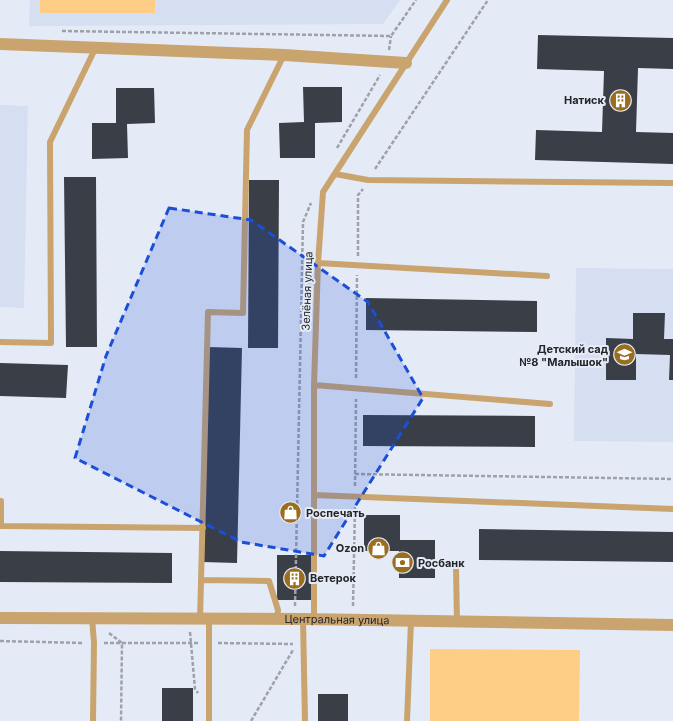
<svg xmlns="http://www.w3.org/2000/svg" width="673" height="721" font-family="Inter,sans-serif">
  <style>
    .built { fill: #d6dff1 }
    .green { fill: #fece87 }
    .building { fill: #393e47 }
    .lines { fill: none; stroke-linecap: round; stroke-linejoin: round }
    .path { stroke: #9da2aa; stroke-width: 2.5; stroke-dasharray: 4 2; stroke-linecap: butt }
    .service { stroke: #c9a46e; stroke-width: 6 }
    .minor { stroke: #c9a46e; stroke-width: 12 }
    .marked { fill: #1d4ed8; fill-opacity: 0.2; stroke: #1d4ed8; stroke-width: 3; stroke-dasharray: 8 5; stroke-linejoin: round }
    .labels { text-anchor: middle; stroke-width: 4; stroke-linejoin: round; paint-order: stroke }
    .poi-label { font-size: 11px; font-weight: bold; fill: #232529; stroke: #e5ebf6; text-anchor: end }
    .street-label { font-size: 11px; fill: #232529; stroke: #e5ebf6 }
  </style>
  <rect width="100%" height="100%" fill="#e5ebf6"/>
  <path class="built" d="M 30,0 L 400,0 L 383,24 L 29,26 Z
    M 0,105 L 28,106 L 24,308 L 0,307 Z
    M 576,268 L 673,269 L 673,442 L 574,441 Z"/>
  <path class="green" d="M 40,0 L 155,0 L 155,13 L 40,13 Z
    M 430,649 L 580,650 L 579,721 L 430,721 Z"/>
  <path class="building" d="M 538,35 L 673,38 L 673,69 L 638,68 L 636,132 L 673,133 L 673,164 L 535,160 L 536,130 L 602,132 L 604,71 L 537,69 Z
    M 303,87 L 342,87 L 342,122 L 315,123 L 315,158 L 280,158 L 279,123 L 304,122 Z
    M 116,88 L 154,88 L 155,123 L 127,124 L 128,158 L 92,159 L 92,123 L 116,123 Z
    M 64,177 L 96,177 L 97,347 L 66,347 Z
    M 249,180 L 279,180 L 278,348 L 248,348 Z
    M 366,298 L 537,301 L 537,332 L 366,330 Z
    M 633,313 L 665,313 L 664,339 L 673,339 L 673,380 L 669,380 L 670,355 L 636,354 L 636,380 L 606,380 L 606,338 L 633,339 Z
    M 208,347 L 242,348 L 237,563 L 203,562 Z
    M 0,363 L 68,365 L 66,398 L 0,396 Z
    M 363,415 L 535,416 L 535,447 L 363,446 Z
    M 287,507 L 294,507 L 294,519 L 287,519 Z
    M 364,515 L 400,515 L 400,540 L 435,540 L 435,578 L 399,578 L 399,551 L 364,551 Z
    M 479,529 L 673,532 L 673,562 L 479,560 Z
    M 0,551 L 172,553 L 172,583 L 0,582 Z
    M 277,555 L 313,555 L 311,600 L 277,600 Z
    M 162,688 L 193,688 L 193,721 L 162,721 Z
    M 318,694 L 348,694 L 348,721 L 318,721 Z"/>
  <g class="lines">
    <path class="path" d="M 62,31 L 391,36 L 416,0
      M 389,50 L 391,36
      M 337,148 L 380,75
      M 375,169 L 488,0
      M 358,256 L 358,195 L 363,189
      M 356,378 L 357,275
      M 355,474 L 673,479
      M 355,486 L 356,399
      M 295,606 L 303,222 L 311,203
      M 353,606 L 355,507
      M 190,632 L 195,689 L 198,693
      M 109,633 L 122,643 L 121,721
      M 0,641 L 83,643
      M 104,643 L 199,643
      M 218,643 L 293,644
      M 251,721 L 293,650"/>
    <path class="service" d="M 335,174 L 368,180 L 673,183
      M 318,263 L 547,276
      M 0,342 L 51,343 L 50,142 L 95,49
      M 314,385 L 550,404
      M 314,495 L 673,509
      M 0,501 L 1,501 L 1,526 L 203,528
      M 456,567 L 457,622
      M 201,580 L 269,581 L 278,610 L 277,620
      M 92,618 L 94,643 L 93,721
      M 303,619 L 305,721
      M 314,619 L 314,385 L 318,263 L 323,192 L 447,0
      M 200,620 L 208,312 L 243,313 L 247,130 L 284,55
      M 209,721 L 209,620
      M 407,721 L 411,621"/>
    <g class="minor">
      <path d="M 0,44 L 284,55 L 406,63"/>
      <path id="s1" d="M 0,618 L 303,619 L 673,625"/>
    </g>
  </g>
  <path class="marked" d="M 169,208 L 251,220 L 368,302 L 423,398 L 324,556 L 241,542 L 75,458 L 106,356 Z"/>
  <defs>
    <symbol id="building-disc" viewBox="-11 -11 22 22"><circle r="9.5" fill="#9b6e1e" stroke="#e5ebf6"/><path d="M-4-6H4V6H1V3H-1V6H-4ZM-2.5-4.3h1.7v1.8h-1.7ZM.8-4.3h1.7v1.8H.8ZM-2.5-1h1.7V.8h-1.7ZM.8-1h1.7V.8H.8Z" fill="#fff"/></symbol>
    <symbol id="school-disc" viewBox="-11 -11 22 22"><circle r="9.5" fill="#9b6e1e" stroke="#e5ebf6"/><path d="M0-5L7-2L0 1L-7-2ZM-4 1L0 2.5L4 1V4Q0 6-4 4Z" fill="#fff"/></symbol>
    <symbol id="shop-disc" viewBox="-11 -11 22 22"><circle r="9.5" fill="#9b6e1e" stroke="#e5ebf6"/><path d="M-5-2.5h2.3a2.7 3.5 0 0 1 5.4 0H5L5.5 6h-11ZM-1.5-2.5h3a1.5 2.3 0 0 0-3 0Z" fill="#fff"/></symbol>
    <symbol id="bank-disc" viewBox="-11 -11 22 22"><circle r="9.5" fill="#9b6e1e" stroke="#e5ebf6"/><path d="M-6-4H6V4H-6ZM0-2.3a2.3 2.3 0 1 0 0 4.6a2.3 2.3 0 1 0 0-4.6Z" fill="#fff"/></symbol>
  </defs>
  <g fill-rule="evenodd">
    <use href="#building-disc" x="608" y="88" width="25" height="25"/>
    <use href="#school-disc" x="612" y="342" width="25" height="25"/>
    <use href="#shop-disc" x="278" y="500" width="25" height="25"/>
    <use href="#shop-disc" x="366" y="536" width="25" height="25"/>
    <use href="#bank-disc" x="390" y="550" width="25" height="25"/>
    <use href="#building-disc" x="282" y="566" width="25" height="25"/>
  </g>
  <g class="labels">
    <g class="poi-label">
      <text x="604" y="104">Натиск</text>
      <text x="608" y="353">Детский сад<tspan x="608" dy="13">№8 "Малышок"</tspan></text>
      <text x="306" y="517" text-anchor="start">Роспечать</text>
      <text x="364" y="552">Ozon</text>
      <text x="418" y="567" text-anchor="start">Росбанк</text>
      <text x="310" y="582" text-anchor="start">Ветерок</text>
    </g>
    <g class="street-label">
      <text transform="translate(307 291) rotate(-88)" y="4">Зелёная улица</text>
      <text dy="4" stroke="none"><textPath href="#s1" startOffset="337">Центральная улица</textPath></text>
    </g>
  </g>
</svg>
